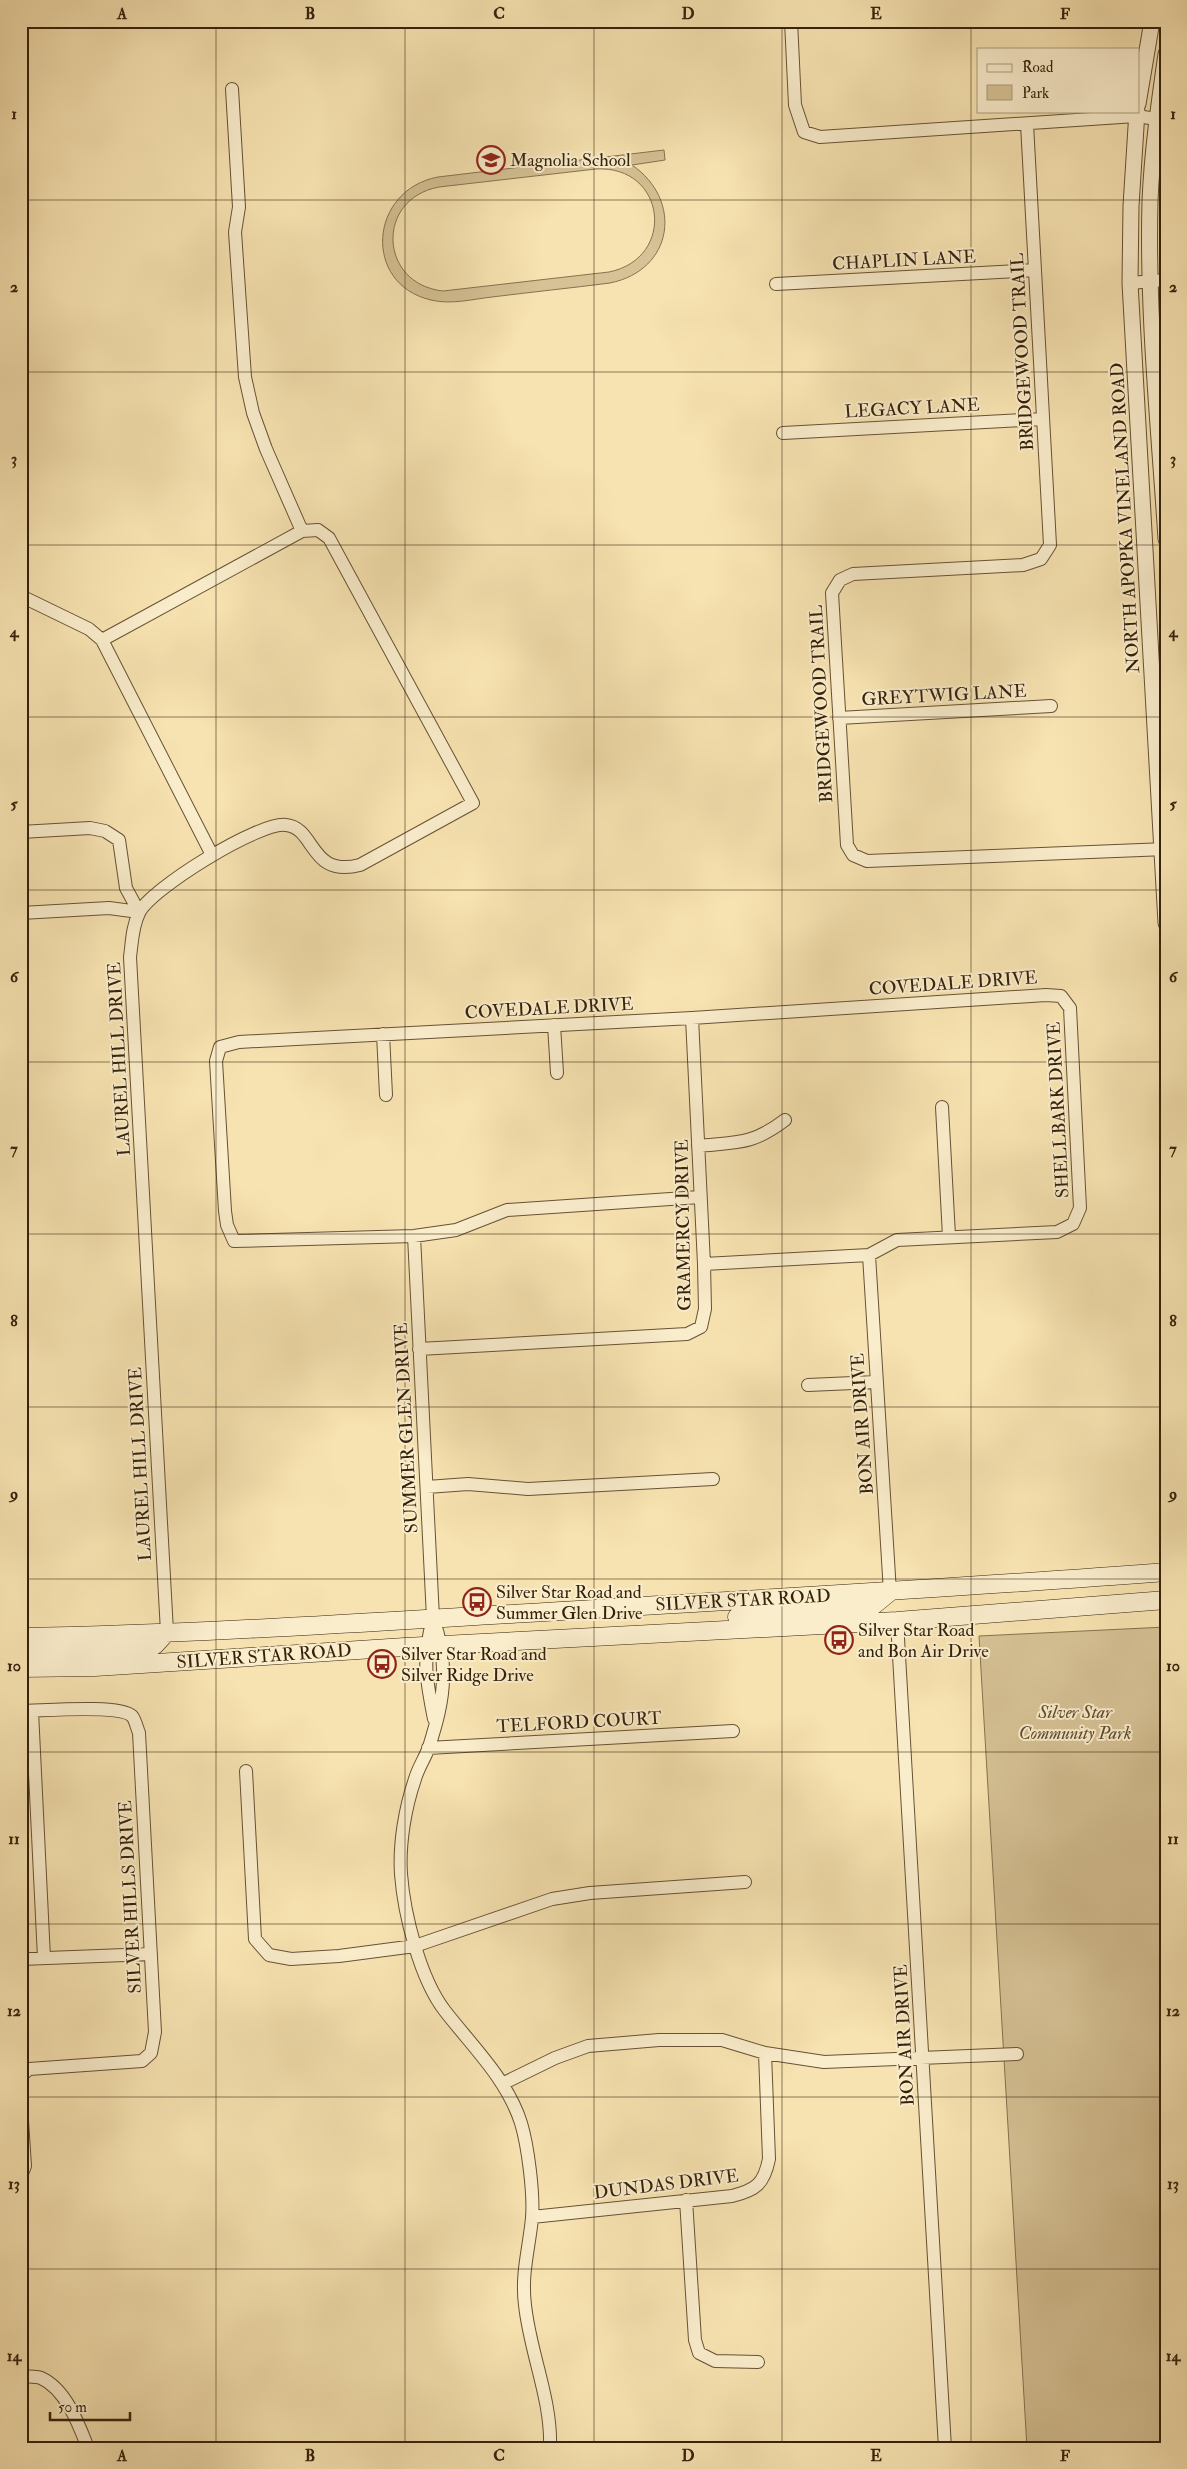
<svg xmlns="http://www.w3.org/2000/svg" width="1187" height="2469" font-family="'IM FELL Double Pica',serif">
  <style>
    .green { fill: #d6c295; stroke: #867250; fill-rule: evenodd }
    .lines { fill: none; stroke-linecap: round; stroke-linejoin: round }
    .minor-casing { stroke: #665235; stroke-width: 14 }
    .tertiary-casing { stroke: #665235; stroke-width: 17 }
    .secondary-casing { stroke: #35220c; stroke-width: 19 }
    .minor { stroke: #faedcc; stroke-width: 12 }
    .tertiary { stroke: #faedcc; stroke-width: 15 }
    .secondary { stroke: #faedcc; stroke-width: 18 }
    .grid { fill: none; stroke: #35220c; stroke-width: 1; stroke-opacity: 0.55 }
    .labels { text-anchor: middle; stroke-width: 4; stroke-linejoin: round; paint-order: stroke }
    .poi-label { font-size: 18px; fill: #35220c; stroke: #faedcc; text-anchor: start }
    .street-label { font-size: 18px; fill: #35220c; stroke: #faedcc }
    .park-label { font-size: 18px; font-style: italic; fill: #5d4a2e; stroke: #faedcc }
    .neatline { fill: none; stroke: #35220c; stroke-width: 2 }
    .grid-label { font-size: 16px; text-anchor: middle; font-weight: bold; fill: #35220c }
  </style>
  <rect width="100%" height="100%" fill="#f7e3b1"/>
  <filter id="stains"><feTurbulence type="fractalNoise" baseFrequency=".004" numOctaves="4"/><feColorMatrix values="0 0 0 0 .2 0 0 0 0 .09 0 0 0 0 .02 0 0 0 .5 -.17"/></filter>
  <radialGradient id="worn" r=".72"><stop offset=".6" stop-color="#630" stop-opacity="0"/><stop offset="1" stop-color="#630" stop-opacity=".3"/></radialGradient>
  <path class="green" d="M 664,150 L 665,160 L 632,165 C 683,200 674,270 610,283 C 571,288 532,292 492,297 C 473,299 451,305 431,300 C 362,284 369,190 438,177 ZM 596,169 C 666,165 677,258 609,272 L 443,291 C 379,284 375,199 439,187 Z
    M 1166,1627 L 1166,2448 L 1027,2448 L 979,1636 Z"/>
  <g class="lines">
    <defs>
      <path id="minor" d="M 791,21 L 795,105 L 804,132 L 820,137 L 1136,116 L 1157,119
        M 232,89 L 239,207 L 235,232 L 245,377 L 253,413 L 266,449 L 302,531
        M 1027,124 L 1050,545 L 1041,559 L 1023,565 L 853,574 L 840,580 L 832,593 L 847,845 L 853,855 L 867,861 L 1166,849
        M 1130,283 L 1166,280
        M 776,284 L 1035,270
        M 783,433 L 1043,419
        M 21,596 L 89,629 L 102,640 L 212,855
        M 102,640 L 302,531 L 318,530 L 329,538 L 473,803 L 360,865 C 309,878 316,828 286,825 C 260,821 150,889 139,913 C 132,927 132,943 130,957 L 167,1632
        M 839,718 L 1051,706
        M 21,832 L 90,828 L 105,831 L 119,840 L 126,888 L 139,912
        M 21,913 L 109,908 L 139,912
        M 554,1025 L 557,1073
        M 383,1034 L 386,1095
        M 942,1107 L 949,1236
        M 698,1146 C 738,1142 752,1145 785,1120
        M 700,1197 L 507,1210 L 456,1230 L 414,1236 L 234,1241 L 227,1225 L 225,1211 L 216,1061 L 220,1047 L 239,1042 L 692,1018 L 1046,995 L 1061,996 L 1070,1008 L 1080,1208 L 1073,1224 L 1057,1232 L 897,1240 L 869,1255 L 704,1264
        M 414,1236 L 433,1618 C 440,1638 444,1657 443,1678 C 443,1701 436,1725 429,1747 C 425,1758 418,1768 415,1779 C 405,1808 399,1844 401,1874 C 404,1914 420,1979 445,2011 C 472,2046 507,2079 521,2123 C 528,2146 534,2194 532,2218 C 529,2249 521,2274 525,2305 C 530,2353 552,2400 550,2448
        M 869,1255 L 890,1592
        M 419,1349 L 687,1334 L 701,1327 L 705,1309 L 704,1264 L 692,1018
        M 808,1385 L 876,1382
        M 427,1487 L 468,1484 L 528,1489 L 713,1479
        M 433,1619 C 422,1659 426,1679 434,1719
        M 897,1621 L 945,2448
        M 21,1711 C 42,1711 119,1704 132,1716 C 135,1719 137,1728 139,1733 L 155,2032 L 151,2053 L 142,2061 L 29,2069 L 21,2076
        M 32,1711 L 44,1958
        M 428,1748 L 733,1731
        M 246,1771 L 255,1939 L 269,1955 L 291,1959 L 339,1956 L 415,1946 L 552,1899 L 590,1893 L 745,1882
        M 21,1959 L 151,1954
        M 502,2084 L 555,2058 L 588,2046 L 659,2040 L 722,2040 L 765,2053 L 824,2062 L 1017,2054
        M 21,2106 L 25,2166 L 21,2176
        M 686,2200 L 695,2340 L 699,2353 L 715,2361 L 758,2362
        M 532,2217 L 732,2196 C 756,2190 764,2184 769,2159 L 765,2053
        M 21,2376 C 27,2377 35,2376 41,2378 C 66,2389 79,2425 88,2448"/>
      <path id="tertiary" d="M 1166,54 C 1159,103 1152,152 1150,201 C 1147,314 1159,427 1166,539
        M 1138,104 L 1152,21
        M 1137,111 L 1131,206 L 1130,283 L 1166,923"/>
      <path id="secondary" d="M 737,1617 L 849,1609 L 874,1605 L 890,1592
        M 21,1637 C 196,1634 371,1622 545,1612 C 752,1599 959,1588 1166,1572
        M 21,1655 L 146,1650 L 155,1645 L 167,1632
        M 21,1668 L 95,1667 L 405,1647 L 897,1621 L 1166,1600"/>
    </defs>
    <use href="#minor" class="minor-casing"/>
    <use href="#tertiary" class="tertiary-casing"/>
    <use href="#secondary" class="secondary-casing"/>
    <use href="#minor" class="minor"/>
    <use href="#tertiary" class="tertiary"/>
    <use href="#secondary" class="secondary"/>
  </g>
  <path class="grid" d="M 216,21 L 216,2448M 405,21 L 405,2448M 594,21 L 594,2448M 782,21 L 782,2448M 971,21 L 971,2448M 21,200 L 1166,200M 21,372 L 1166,372M 21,545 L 1166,545M 21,717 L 1166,717M 21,890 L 1166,890M 21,1062 L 1166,1062M 21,1234 L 1166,1234M 21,1407 L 1166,1407M 21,1579 L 1166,1579M 21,1752 L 1166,1752M 21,1924 L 1166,1924M 21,2097 L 1166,2097M 21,2269 L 1166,2269"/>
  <defs>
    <symbol id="school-ring" viewBox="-11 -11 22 22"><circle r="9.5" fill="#faedcc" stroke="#8f2418" stroke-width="1.5"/><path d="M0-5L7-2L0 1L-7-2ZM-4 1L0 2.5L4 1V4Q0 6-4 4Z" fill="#8f2418"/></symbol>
    <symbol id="bus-ring" viewBox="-11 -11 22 22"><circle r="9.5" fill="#faedcc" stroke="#8f2418" stroke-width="1.5"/><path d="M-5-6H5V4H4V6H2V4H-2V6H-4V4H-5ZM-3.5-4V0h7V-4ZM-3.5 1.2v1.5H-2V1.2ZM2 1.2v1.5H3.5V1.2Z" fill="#8f2418"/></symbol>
  </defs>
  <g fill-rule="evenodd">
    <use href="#school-ring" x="475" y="144" width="32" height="32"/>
    <use href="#bus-ring" x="461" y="1586" width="32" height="32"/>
    <use href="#bus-ring" x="823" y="1624" width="32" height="32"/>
    <use href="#bus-ring" x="366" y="1648" width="32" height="32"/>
  </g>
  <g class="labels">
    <g class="poi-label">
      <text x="510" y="166">Magnolia School</text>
      <text x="496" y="1598">Silver Star Road and<tspan x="496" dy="21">Summer Glen Drive</tspan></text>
      <text x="858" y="1636">Silver Star Road<tspan x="858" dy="21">and Bon Air Drive</tspan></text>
      <text x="401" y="1660">Silver Star Road and<tspan x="401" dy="21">Silver Ridge Drive</tspan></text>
    </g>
    <g class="street-label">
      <text transform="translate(904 260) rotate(-3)" y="6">CHAPLIN LANE</text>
      <text transform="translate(1022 352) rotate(-93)" y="6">BRIDGEWOOD TRAIL</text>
      <text transform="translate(912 408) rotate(-3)" y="6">LEGACY LANE</text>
      <text transform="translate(1125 518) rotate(-93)" y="6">NORTH APOPKA VINELAND ROAD</text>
      <text transform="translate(944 695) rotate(-3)" y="6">GREYTWIG LANE</text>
      <text transform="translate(821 704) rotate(-93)" y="6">BRIDGEWOOD TRAIL</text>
      <text transform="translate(953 983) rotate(-4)" y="6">COVEDALE DRIVE</text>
      <text transform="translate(549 1008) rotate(-3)" y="6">COVEDALE DRIVE</text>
      <text transform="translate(119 1059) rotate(-93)" y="6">LAUREL HILL DRIVE</text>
      <text transform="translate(1058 1110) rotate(-93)" y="6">SHELLBARK DRIVE</text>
      <text transform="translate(683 1225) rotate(-91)" y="6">GRAMERCY DRIVE</text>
      <text transform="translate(862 1424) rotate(-94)" y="6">BON AIR DRIVE</text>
      <text transform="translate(406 1428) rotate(-93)" y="6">SUMMER GLEN DRIVE</text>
      <text transform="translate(140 1464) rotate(-93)" y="6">LAUREL HILL DRIVE</text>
      <text transform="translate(743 1600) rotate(-3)" y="6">SILVER STAR ROAD</text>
      <text transform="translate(264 1656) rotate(-4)" y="6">SILVER STAR ROAD</text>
      <text transform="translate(579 1722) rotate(-3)" y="6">TELFORD COURT</text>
      <text transform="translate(130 1897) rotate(-93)" y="6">SILVER HILLS DRIVE</text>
      <text transform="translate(904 2035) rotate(-93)" y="6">BON AIR DRIVE</text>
      <text transform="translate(666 2184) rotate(-7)" y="6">DUNDAS DRIVE</text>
    </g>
    <g class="park-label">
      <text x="1075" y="1718">Silver Star<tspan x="1075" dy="21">Community Park</tspan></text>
    </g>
  </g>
  <rect width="1187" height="2469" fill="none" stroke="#f7e3b1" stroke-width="55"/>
  <rect x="977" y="48" width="162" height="65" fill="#faedcc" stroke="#ab9c7f"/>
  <rect x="987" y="64" width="25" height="8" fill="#faedcc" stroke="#ab9c7f"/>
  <text x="1022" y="72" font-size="15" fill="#35220c">Road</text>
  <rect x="987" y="85" width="25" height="15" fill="#d6c295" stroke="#ab9c7f"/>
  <text x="1022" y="98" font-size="15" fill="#35220c">Park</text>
  <path d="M50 2412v8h80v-8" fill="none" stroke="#35220c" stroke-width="2.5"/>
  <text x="58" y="2412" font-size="15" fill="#35220c" stroke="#faedcc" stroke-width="4" paint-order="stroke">50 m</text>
  <rect x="28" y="28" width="1132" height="2414" class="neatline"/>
  <g class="grid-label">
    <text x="122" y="19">A</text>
    <text x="310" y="19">B</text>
    <text x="499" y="19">C</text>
    <text x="688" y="19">D</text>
    <text x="876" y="19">E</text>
    <text x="1065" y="19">F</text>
    <text x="14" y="119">1</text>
    <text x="1173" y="119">1</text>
    <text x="14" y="292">2</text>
    <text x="1173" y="292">2</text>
    <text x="14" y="464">3</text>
    <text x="1173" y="464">3</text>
    <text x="14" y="637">4</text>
    <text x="1173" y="637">4</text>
    <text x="14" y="809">5</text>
    <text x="1173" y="809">5</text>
    <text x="14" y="982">6</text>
    <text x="1173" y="982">6</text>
    <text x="14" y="1154">7</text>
    <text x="1173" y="1154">7</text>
    <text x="14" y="1326">8</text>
    <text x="1173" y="1326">8</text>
    <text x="14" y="1499">9</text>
    <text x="1173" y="1499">9</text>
    <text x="14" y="1671">10</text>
    <text x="1173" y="1671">10</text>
    <text x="14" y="1844">11</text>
    <text x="1173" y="1844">11</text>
    <text x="14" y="2016">12</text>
    <text x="1173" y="2016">12</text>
    <text x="14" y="2189">13</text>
    <text x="1173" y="2189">13</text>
    <text x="14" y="2361">14</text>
    <text x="1173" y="2361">14</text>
    <text x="122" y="2461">A</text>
    <text x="310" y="2461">B</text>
    <text x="499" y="2461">C</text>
    <text x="688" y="2461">D</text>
    <text x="876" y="2461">E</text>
    <text x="1065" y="2461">F</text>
  </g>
  <rect width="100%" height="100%" filter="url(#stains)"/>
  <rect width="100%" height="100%" fill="url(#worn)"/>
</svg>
